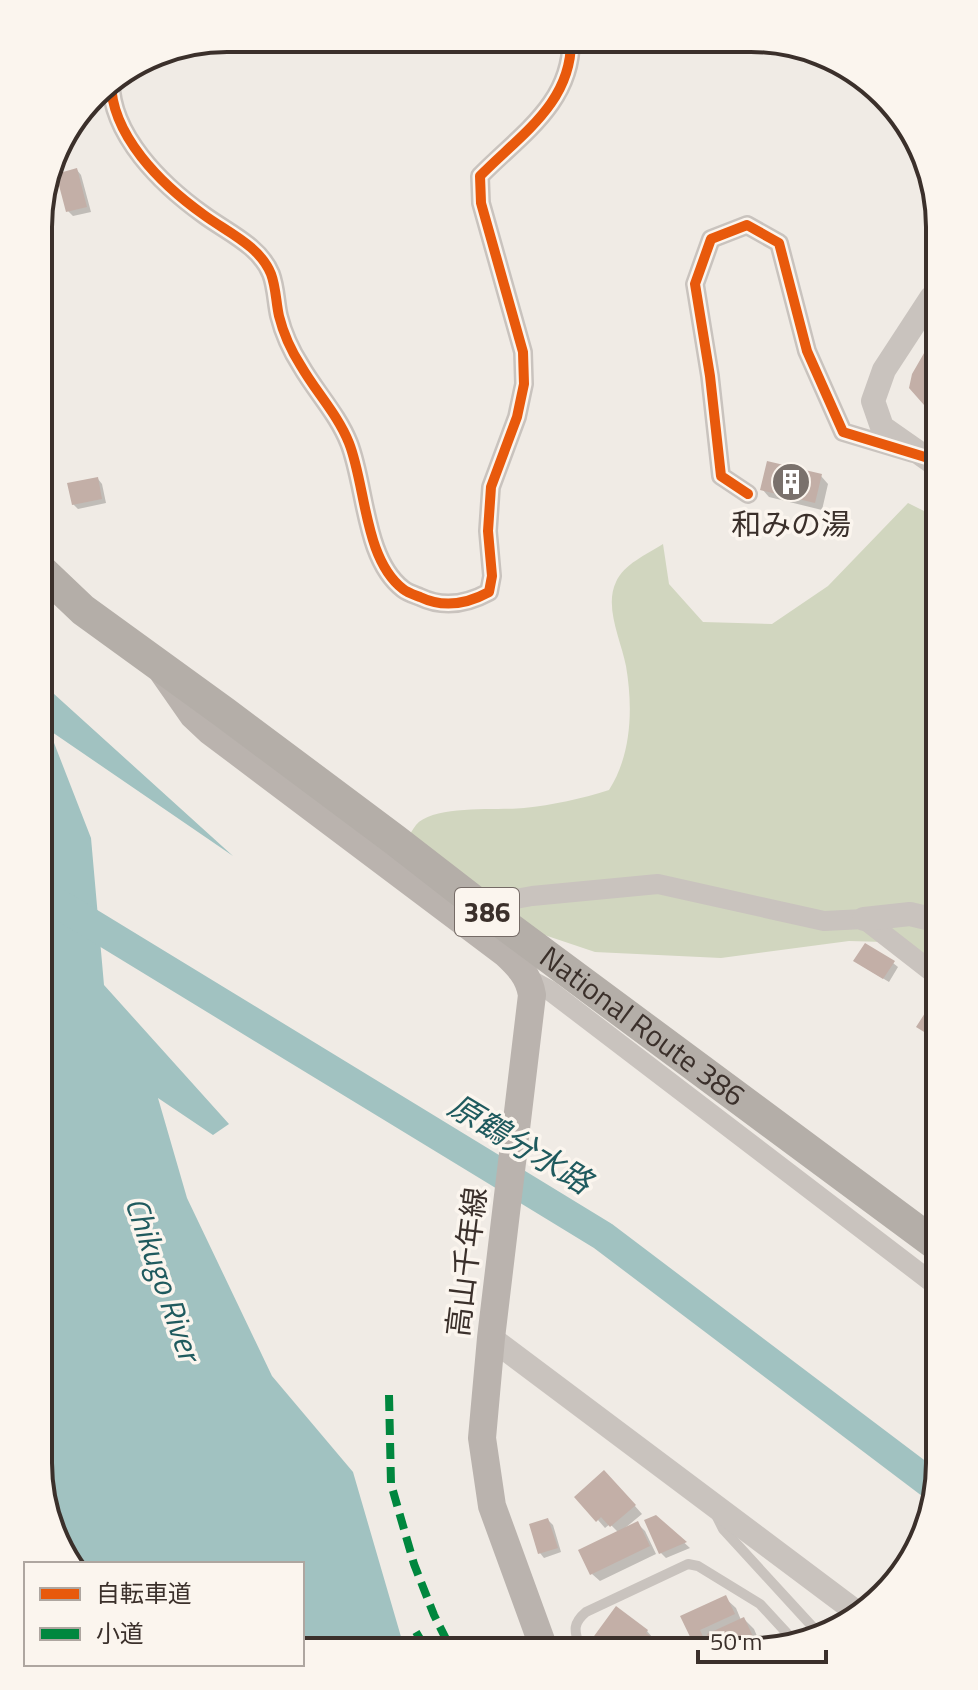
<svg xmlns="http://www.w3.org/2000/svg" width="978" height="1690" font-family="'Titillium Web','Noto Sans JP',sans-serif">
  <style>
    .green { fill: #d1d6bf }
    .water { fill: #a1c2c1 }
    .shadow { fill: #0003 }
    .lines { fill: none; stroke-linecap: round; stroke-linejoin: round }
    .river { stroke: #a1c2c1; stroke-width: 30 }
    .building { fill: #c3afa7 }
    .service { stroke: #c9c3be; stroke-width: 10 }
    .minor { stroke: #c9c3be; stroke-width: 20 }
    .tertiary { stroke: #c9c3be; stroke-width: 24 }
    .secondary { stroke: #bab3ae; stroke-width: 28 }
    .trunk { stroke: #b4aea8; stroke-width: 32 }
    .quiet { stroke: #00873e; stroke-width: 8; stroke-dasharray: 16 8; stroke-linecap: butt }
    .cycleway-casing { stroke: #fbf5ee; stroke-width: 15 }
    .cycleway { stroke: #e8590c; stroke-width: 10 }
    .labels { text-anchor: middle; stroke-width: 7; stroke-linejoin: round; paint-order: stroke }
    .shield { fill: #fbf5ee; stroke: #756b66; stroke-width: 2 }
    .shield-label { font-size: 28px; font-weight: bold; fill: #3b302b }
    .poi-label { font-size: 30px; fill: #3b302b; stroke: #fbf5ee }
    .street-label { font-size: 30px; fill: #3b302b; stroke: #fbf5ee }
    .water-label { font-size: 32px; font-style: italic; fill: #1f5a5e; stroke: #fbf5ee }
    .rim { fill: none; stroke: #3b302b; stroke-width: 4 }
  </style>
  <rect width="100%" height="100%" fill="#f0ebe5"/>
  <path class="green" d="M 908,503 L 932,515 L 936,969 L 884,942 L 849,941 L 721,958 L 595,952 L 506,922 L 406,841 C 409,836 412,830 416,825 C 434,804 498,811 524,808 C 553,805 581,799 609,790 C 632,754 633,707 626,666 C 621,640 604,607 616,582 C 624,564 646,555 663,544 L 669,584 L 703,622 L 772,624 L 828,586 Z"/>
  <path class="water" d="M 43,684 L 233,856 L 49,730 L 91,838 L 104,985 L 229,1124 L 213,1135 L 158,1098 L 187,1198 L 272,1376 L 353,1472 L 404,1647 L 302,1649 L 302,1564 L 77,1564 L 48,1524 Z"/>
  <path class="shadow" d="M 77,170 L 81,175 L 91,212 L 73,216 L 68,211 Z
    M 821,476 L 828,484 L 822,510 L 769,497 L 762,489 Z
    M 98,479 L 102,484 L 106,503 L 78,509 L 73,504 Z
    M 893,963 L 898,967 L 889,982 L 861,965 Z
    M 935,1002 L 936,1003 L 936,1039 L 924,1031 Z
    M 612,1480 L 642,1514 L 625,1528 L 638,1524 L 645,1531 L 656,1554 L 600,1581 L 592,1574 L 619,1533 L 610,1524 L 605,1528 L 598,1520 Z
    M 656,1517 L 690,1548 L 666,1558 L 661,1553 L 647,1521 Z
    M 548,1520 L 553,1525 L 561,1552 L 544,1558 L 540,1553 Z
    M 725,1598 L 736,1608 L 741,1620 L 744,1619 L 754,1629 L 760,1643 L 695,1643 L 683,1617 Z
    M 616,1609 L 647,1631 L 658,1644 L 593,1645 L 591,1643 Z"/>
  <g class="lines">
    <path class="river" d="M 44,895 L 603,1236 L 935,1487"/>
  </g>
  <path class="building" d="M 77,168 L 87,207 L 66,212 L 56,174 Z
    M 931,341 L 931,381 L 932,407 L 924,405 L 909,388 L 912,374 Z
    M 767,461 L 822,474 L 815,503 L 760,490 Z
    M 98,477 L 102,499 L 72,505 L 67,483 Z
    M 865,943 L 895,961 L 883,979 L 853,961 Z
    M 934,999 L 936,1000 L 934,1038 L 916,1027 Z
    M 604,1470 L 636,1505 L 610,1527 L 601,1517 L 596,1522 L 574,1497 Z
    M 656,1515 L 687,1542 L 659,1554 L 644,1520 Z
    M 548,1518 L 558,1548 L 538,1554 L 529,1524 Z
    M 638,1521 L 650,1546 L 590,1575 L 578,1550 Z
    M 726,1595 L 735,1614 L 700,1630 L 704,1639 L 708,1637 L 707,1634 L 744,1617 L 756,1643 L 693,1643 L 680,1616 Z
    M 616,1606 L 648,1630 L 646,1633 L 661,1644 L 589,1643 Z"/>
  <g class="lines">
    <path class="service" d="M 715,1513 L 723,1529 L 821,1636
      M 579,1645 C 574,1630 573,1623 586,1612 L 688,1564 L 698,1566 L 760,1604 L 795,1642"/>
    <path class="minor" d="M 111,80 C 110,135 162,185 204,215 C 227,232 260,246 271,274 C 276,287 276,303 279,316 C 283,332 292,352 301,366 C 316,392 338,415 349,443 C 366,486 364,559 403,589 C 408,593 415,595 420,597 C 443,608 467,604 489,592 L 492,576 L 488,531 L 491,487 L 517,417 L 524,384 L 523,352 L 481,203 L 480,176 C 520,135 572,103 571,40
      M 748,494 L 721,476 L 710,376 L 695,284 L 711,239 L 747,225 L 779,243 L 807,351 L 843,432 L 913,453
      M 493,916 L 505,901 L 532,896 L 658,884 L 824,921 L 864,919 L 936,975
      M 527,978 L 549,990 L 938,1287"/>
    <path class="tertiary" d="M 931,298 L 884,370 L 873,401 L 882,427 L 932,462
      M 864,919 L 910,914 L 935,920
      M 491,1338 L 855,1611"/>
    <path class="secondary" d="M 163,672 L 193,715 L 210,731 L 505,953 C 518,965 529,976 532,995 L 491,1338 L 482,1438 L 492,1506 L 543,1646"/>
    <path class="trunk" id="s1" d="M 42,571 L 83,610 L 225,713 L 395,840 L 493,916 L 938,1246"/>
    <path class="quiet" d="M 389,1395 L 391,1484 L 414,1564 L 434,1615 L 450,1647
      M 416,1632 L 425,1647"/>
    <defs>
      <path id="cycleway" d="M 111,80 C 110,135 162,185 204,215 C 227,232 260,246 271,274 C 276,287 276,303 279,316 C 283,332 292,352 301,366 C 316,392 338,415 349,443 C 366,486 364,559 403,589 C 408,593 415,595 420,597 C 443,608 467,604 489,592 L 492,576 L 488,531 L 491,487 L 517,417 L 524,384 L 523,352 L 481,203 L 480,176 C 520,135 572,103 571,40
        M 748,494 L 721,476 L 710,376 L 695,284 L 711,239 L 747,225 L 779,243 L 807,351 L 843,432 L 925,457"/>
    </defs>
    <use href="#cycleway" class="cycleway-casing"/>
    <use href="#cycleway" class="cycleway"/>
  </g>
  <defs>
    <symbol id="building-disc" viewBox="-11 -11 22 22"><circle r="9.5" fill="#7a716c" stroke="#fbf5ee"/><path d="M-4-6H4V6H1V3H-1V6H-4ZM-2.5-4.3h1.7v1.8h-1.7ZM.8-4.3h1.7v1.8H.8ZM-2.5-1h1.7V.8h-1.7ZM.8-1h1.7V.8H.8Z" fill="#fff"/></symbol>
  </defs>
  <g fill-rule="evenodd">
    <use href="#building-disc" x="769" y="460" width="44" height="44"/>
  </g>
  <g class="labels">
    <rect class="shield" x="455" y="888" width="64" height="48" rx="6"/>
    <g class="shield-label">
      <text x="487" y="922">386</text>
    </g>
    <g class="poi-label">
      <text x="791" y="535">和みの湯</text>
    </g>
    <g class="street-label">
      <text dy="10" stroke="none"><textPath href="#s1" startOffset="754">National Route 386</textPath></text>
      <text transform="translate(467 1262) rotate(-83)" y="10">高山千年線</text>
    </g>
    <g class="water-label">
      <text transform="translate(520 1144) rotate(31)" y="11">原鶴分水路</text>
      <text transform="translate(163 1279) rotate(71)" y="11">Chikugo River</text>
    </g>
  </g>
  <path d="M0 0H978V1690H0ZM227 52H751A175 175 0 0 1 926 227V1463A175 175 0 0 1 751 1638H227A175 175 0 0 1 52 1463V227A175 175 0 0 1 227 52Z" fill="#fbf5ee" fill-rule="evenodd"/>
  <path class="rim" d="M227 52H751A175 175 0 0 1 926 227V1463A175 175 0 0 1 751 1638H227A175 175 0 0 1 52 1463V227A175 175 0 0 1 227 52Z"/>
  <rect x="24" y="1562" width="280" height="104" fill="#fbf5ee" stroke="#aea6a0" stroke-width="2"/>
  <rect x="40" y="1588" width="40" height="12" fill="#e8590c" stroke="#aea6a0" stroke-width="2"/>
  <text x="96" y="1602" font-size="24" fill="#3b302b">自転車道</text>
  <rect x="40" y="1628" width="40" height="12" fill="#00873e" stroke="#aea6a0" stroke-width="2"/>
  <text x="96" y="1642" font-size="24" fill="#3b302b">小道</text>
  <path d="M698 1650v12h128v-12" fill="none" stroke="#3b302b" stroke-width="4"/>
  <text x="710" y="1650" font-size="24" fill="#3b302b" stroke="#fbf5ee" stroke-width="6" paint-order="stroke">50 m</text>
</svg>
